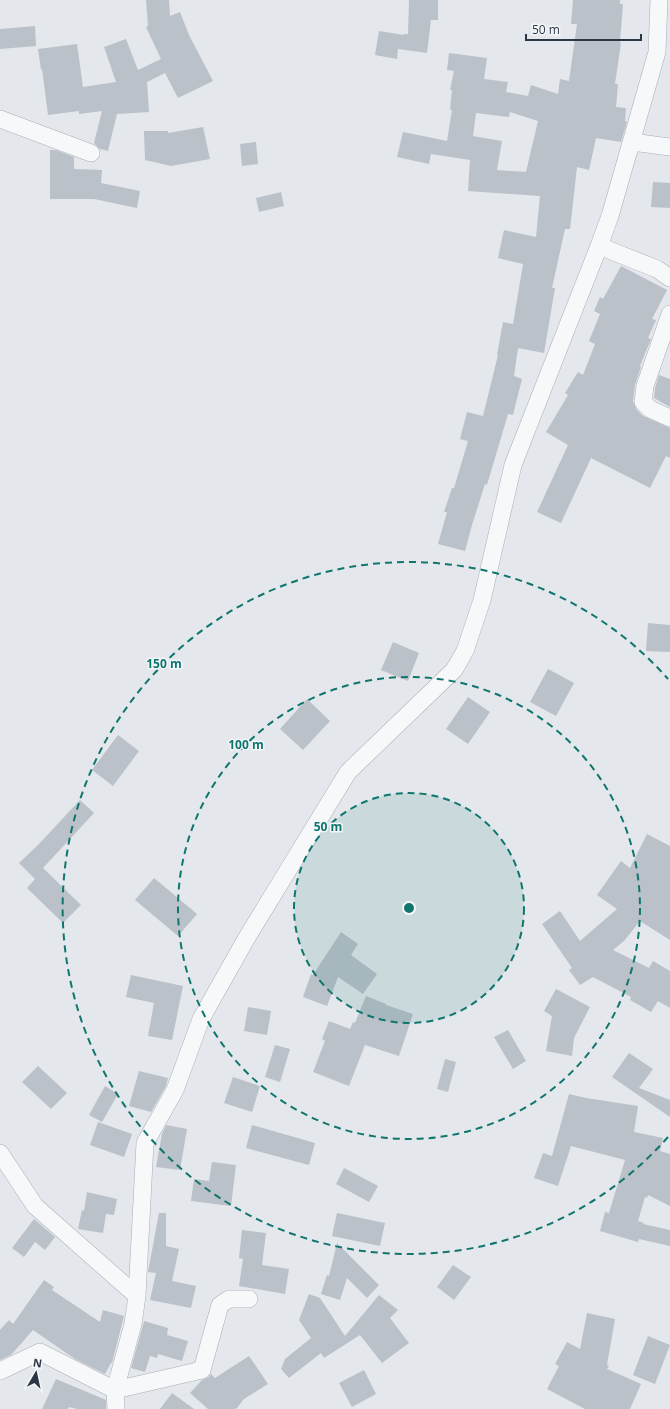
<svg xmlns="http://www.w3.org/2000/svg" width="670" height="1409" font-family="'Open Sans',sans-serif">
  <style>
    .building { fill: #bbc1c9; fill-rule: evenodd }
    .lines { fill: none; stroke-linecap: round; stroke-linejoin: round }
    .minor-casing { stroke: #a9aeb6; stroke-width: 18 }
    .minor { stroke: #f7f8fa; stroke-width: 17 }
    .ring { fill: none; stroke: #0f766e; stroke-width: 2; stroke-dasharray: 7 5 }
    .centre { fill: #0f766e; stroke: #f4f6f9; stroke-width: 2 }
    .ring-label { font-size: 12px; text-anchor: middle; font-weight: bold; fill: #0f766e; stroke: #f4f6f9; stroke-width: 3; stroke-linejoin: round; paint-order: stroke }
  </style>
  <rect width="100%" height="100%" fill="#e4e7ec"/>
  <path class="building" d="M 146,0 L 169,0 L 170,16 L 180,12 L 189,35 L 213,81 L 178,98 L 165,73 L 147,82 L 149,112 L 117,114 L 108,151 L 100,149 L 94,143 L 102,111 L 79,114 L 79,111 L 48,115 L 42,69 L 41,70 L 38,49 L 77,44 L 83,87 L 116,82 L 104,47 L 126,39 L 138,70 L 161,59 L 146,27 L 148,26 Z
    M 409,0 L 438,0 L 438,20 L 431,20 L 427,53 L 398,49 L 397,59 L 375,55 L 379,31 L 404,35 L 404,34 L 408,34 Z
    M 573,0 L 620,0 L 620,4 L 623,4 L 620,42 L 621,43 L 615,84 L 618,84 L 616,107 L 626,108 L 625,121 L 627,122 L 621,142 L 596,138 L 589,170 L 577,167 L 570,229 L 565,229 L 552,288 L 555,288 L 544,353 L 518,348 L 514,376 L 522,379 L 513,415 L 508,414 L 487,485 L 485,484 L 472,525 L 465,551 L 438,544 L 447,512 L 444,512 L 452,488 L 454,488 L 468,441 L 460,439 L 467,412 L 483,416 L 498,355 L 497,355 L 503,322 L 513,324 L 523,264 L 498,258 L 504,230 L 536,237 L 540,196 L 468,191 L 470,160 L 431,154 L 429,164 L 397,157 L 403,132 L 447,141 L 452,110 L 450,110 L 452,90 L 450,90 L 454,71 L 447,70 L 449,53 L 487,58 L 484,79 L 508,82 L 506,92 L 528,96 L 531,85 L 558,94 L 560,79 L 569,81 L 577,24 L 571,24 ZM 510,112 L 538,121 L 526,172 L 497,170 L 502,141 L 473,136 L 476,113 L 509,117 Z
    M 35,26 L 36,46 L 0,49 L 0,29 Z
    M 203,127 L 210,159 L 171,166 L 145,160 L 144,131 L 168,131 L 168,133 Z
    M 256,142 L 258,164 L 242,166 L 240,144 Z
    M 50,150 L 56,150 L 74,157 L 74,169 L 102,170 L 101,183 L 140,191 L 137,208 L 94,199 L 50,199 Z
    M 653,182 L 670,183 L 670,208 L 651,207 Z
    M 281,192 L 284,206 L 259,212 L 256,198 Z
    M 621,266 L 667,290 L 652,319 L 656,320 L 648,338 L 651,339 L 640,366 L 641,367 L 635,385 L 633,401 L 636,409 L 643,416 L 670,428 L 670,458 L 666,456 L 650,488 L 591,458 L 561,523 L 537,512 L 568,445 L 546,432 L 568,395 L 565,393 L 578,372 L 583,375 L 595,344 L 589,341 L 600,314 L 594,311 L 600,297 L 603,299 Z
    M 659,375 L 670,379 L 670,407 L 654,398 L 655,388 Z
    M 648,623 L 670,625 L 670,652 L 646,651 Z
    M 393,642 L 419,653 L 408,681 L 381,670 Z
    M 548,669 L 574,683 L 556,716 L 530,702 Z
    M 468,697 L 490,712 L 468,744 L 446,729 Z
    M 307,699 L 330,721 L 303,750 L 280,729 Z
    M 118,735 L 139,751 L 113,786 L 92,770 Z
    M 80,800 L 94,813 L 43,868 L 81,905 L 63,923 L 27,888 L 35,879 L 19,863 L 38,845 Z
    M 647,834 L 670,846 L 670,940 L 640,921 L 624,941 L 613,950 L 649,968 L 653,961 L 670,971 L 670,1008 L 658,1001 L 651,1012 L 630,1000 L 631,997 L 593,977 L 580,985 L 569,970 L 572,968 L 542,924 L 560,911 L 580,941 L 617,909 L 597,895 L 621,861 L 630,868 Z
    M 154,878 L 197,914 L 178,936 L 135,900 Z
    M 341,932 L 358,944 L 351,955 L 377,974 L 363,994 L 338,977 L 327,1006 L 303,997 L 311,974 L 313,975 Z
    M 131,975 L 183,986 L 172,1040 L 148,1036 L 154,1003 L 126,997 Z
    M 556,989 L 590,1007 L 574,1038 L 572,1056 L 546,1051 L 552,1016 L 544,1011 Z
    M 366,996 L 386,1004 L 386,1005 L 413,1014 L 399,1056 L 365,1045 L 349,1086 L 313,1072 L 325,1041 L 322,1039 L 329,1021 L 350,1029 L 353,1022 L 355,1023 Z
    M 248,1007 L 271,1011 L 267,1035 L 244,1031 Z
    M 508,1030 L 526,1061 L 513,1069 L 494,1037 Z
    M 275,1045 L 290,1049 L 280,1082 L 265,1077 Z
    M 629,1053 L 653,1069 L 639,1088 L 670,1100 L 670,1117 L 612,1077 Z
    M 445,1059 L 456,1062 L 448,1092 L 437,1089 Z
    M 38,1066 L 67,1093 L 51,1109 L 22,1082 Z
    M 139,1071 L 168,1078 L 166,1086 L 151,1112 L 129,1106 Z
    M 233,1077 L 260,1086 L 252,1112 L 224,1103 Z
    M 105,1086 L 118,1094 L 102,1122 L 89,1115 Z
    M 569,1094 L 586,1098 L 638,1106 L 634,1132 L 663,1138 L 660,1151 L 670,1154 L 670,1206 L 648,1195 L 647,1198 L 645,1197 L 638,1221 L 644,1223 L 643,1224 L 670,1230 L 670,1246 L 639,1239 L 638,1242 L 600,1231 L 605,1212 L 609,1213 L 625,1160 L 571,1146 L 558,1186 L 534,1178 L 543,1153 L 552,1156 Z
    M 98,1122 L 132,1134 L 124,1157 L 90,1145 Z
    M 166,1125 L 187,1129 L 180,1170 L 156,1167 L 162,1134 Z
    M 252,1125 L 315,1143 L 309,1165 L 246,1148 Z
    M 212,1162 L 236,1165 L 231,1206 L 191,1201 L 194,1179 L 209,1181 Z
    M 344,1168 L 378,1186 L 369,1202 L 336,1184 Z
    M 87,1192 L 117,1199 L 114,1215 L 106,1214 L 103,1233 L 78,1229 L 82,1210 L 84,1211 Z
    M 159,1213 L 166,1213 L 166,1246 L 179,1249 L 172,1281 L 196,1286 L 191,1308 L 150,1300 L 156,1273 L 148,1272 Z
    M 337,1213 L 385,1223 L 380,1246 L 332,1236 Z
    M 34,1219 L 55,1237 L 45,1250 L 35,1242 L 24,1257 L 12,1248 Z
    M 242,1230 L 266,1233 L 262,1265 L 289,1269 L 285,1294 L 239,1286 L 243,1259 L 239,1258 Z
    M 337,1243 L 379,1285 L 367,1298 L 347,1278 L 340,1300 L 321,1294 L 327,1275 L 329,1276 Z
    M 453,1265 L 471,1277 L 454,1300 L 437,1287 Z
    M 44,1280 L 54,1287 L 52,1290 L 100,1322 L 103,1310 L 124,1316 L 112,1363 L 111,1363 L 105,1374 L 75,1359 L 33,1330 L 11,1355 L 0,1360 L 0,1330 L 9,1320 L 13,1324 Z
    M 309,1294 L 320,1298 L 345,1336 L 379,1295 L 398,1310 L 390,1318 L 409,1343 L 382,1363 L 360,1335 L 324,1358 L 321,1353 L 289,1378 L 281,1369 L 285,1359 L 311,1338 L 299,1320 Z
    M 587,1313 L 615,1319 L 607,1365 L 609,1366 L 607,1369 L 641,1384 L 630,1409 L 585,1409 L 547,1389 L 559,1366 L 555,1364 L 567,1342 L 580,1349 Z
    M 144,1321 L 168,1328 L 167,1335 L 188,1341 L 182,1361 L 158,1354 L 157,1358 L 150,1356 L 145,1372 L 131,1368 Z
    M 648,1336 L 670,1345 L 655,1384 L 633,1375 Z
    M 249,1356 L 268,1384 L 244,1399 L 236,1409 L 208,1409 L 190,1393 L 202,1380 L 209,1377 L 211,1374 L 215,1378 Z
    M 364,1370 L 376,1394 L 352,1407 L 339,1383 Z
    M 56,1379 L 106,1400 L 106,1409 L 77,1409 L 69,1407 L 68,1409 L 42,1409 Z
    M 172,1393 L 194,1409 L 160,1409 Z"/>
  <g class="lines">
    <defs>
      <path id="minor" d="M 0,119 L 91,153
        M 632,142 L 670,147
        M 599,246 L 657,269 L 670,278
        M 670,314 L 645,386 L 643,402 L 650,409 L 670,418
        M 0,1153 L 35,1206 L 137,1296
        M 0,1371 L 40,1352 L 115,1390 L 202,1370 L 220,1305 L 229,1299 L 249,1299
        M 116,1409 L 115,1390 L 133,1324 L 137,1296 L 145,1143 L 175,1090 L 201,1019 L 246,939 L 348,772 L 454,670 L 465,651 L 482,600 L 513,465 L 599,246 L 610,216 L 657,52 L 659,0"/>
    </defs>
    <use href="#minor" class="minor-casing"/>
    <use href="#minor" class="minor"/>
  </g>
  <circle cx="409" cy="908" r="115" fill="#0f766e" fill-opacity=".12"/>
  <g class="ring">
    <circle cx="409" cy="908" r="115"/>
    <circle cx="409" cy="908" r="231"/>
    <path d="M668 1137A346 346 0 1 1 668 679"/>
  </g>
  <circle cx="409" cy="908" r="6" class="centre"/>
  <g class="ring-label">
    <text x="164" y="668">150 m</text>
    <text x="246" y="749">100 m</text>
    <text x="328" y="831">50 m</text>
  </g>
  <g transform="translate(36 1373) rotate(9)" stroke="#f4f6f9" stroke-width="3" paint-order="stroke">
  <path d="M0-3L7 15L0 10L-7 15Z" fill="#2b3644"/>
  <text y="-6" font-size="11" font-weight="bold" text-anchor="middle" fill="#2b3644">N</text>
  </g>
  <path d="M526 34v6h115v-6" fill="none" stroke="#2b3644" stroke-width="2"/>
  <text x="532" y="34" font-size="12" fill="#2b3644" stroke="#f4f6f9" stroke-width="3" paint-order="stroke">50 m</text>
</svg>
